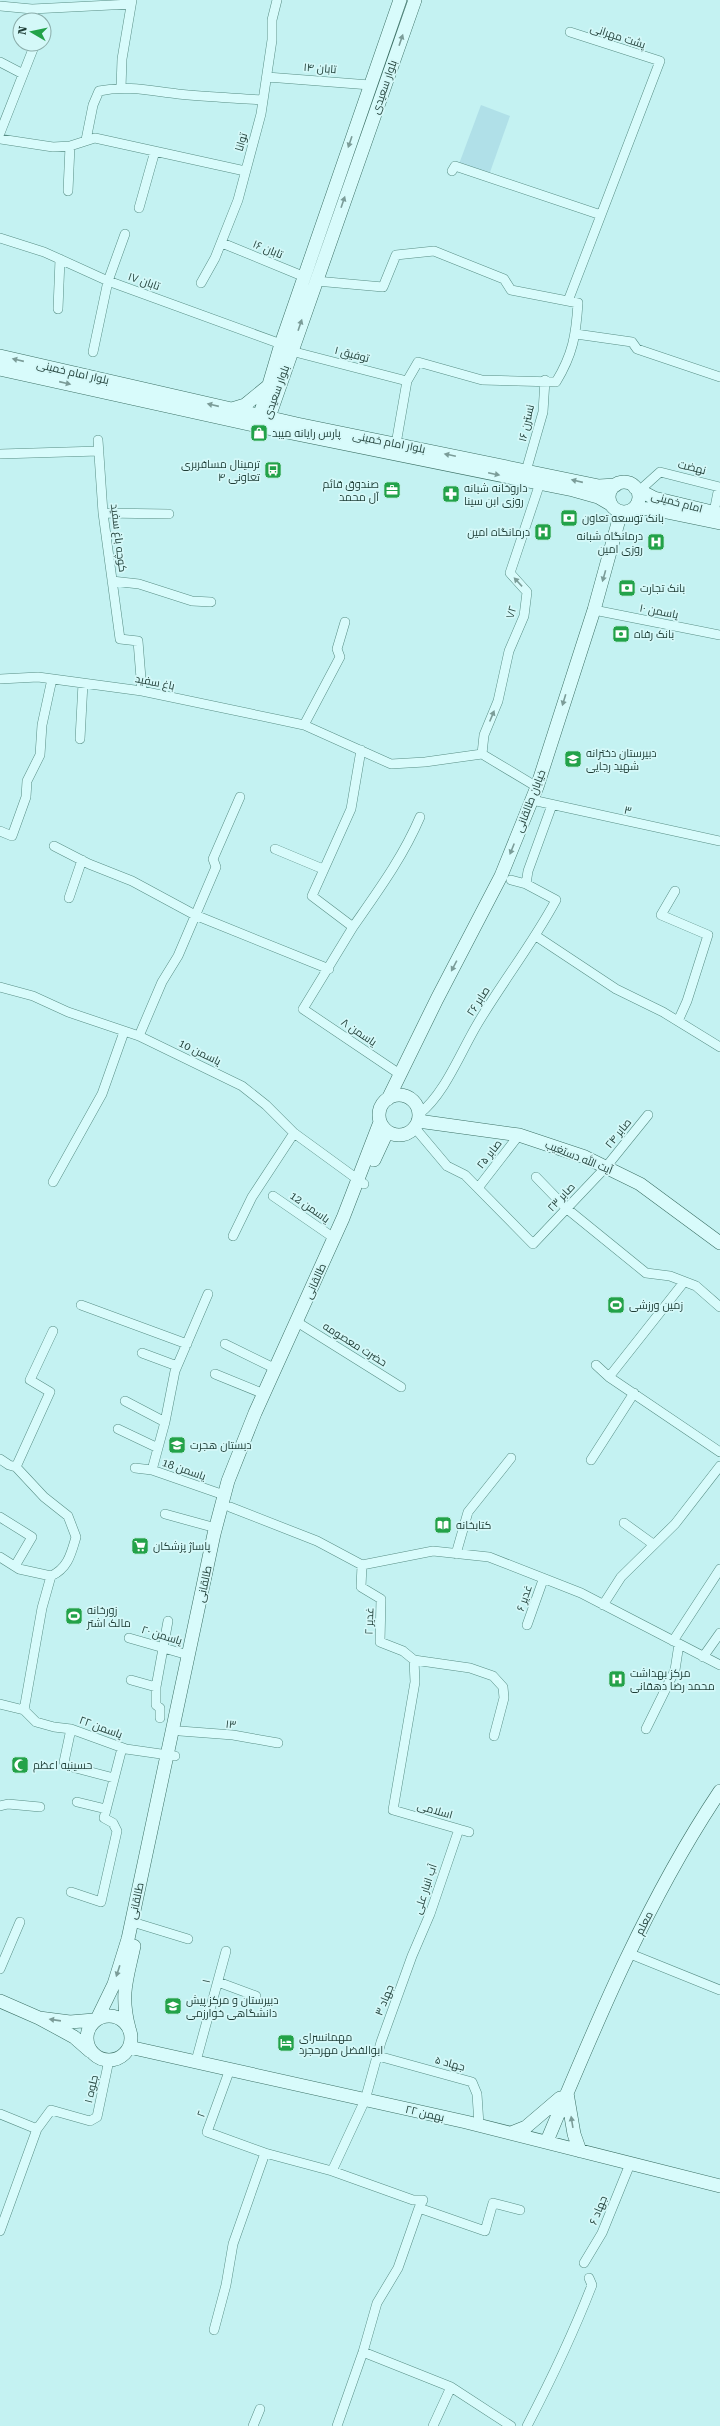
<svg xmlns="http://www.w3.org/2000/svg" width="720" height="2426" font-family="'Roboto Serif',Cairo,serif">
  <style>
    .farmland { fill: #b0e0e8 }
    .lines { fill: none; stroke-linecap: round; stroke-linejoin: round }
    .street-casing { stroke: #588e85; stroke-width: 10 }
    .secondary-casing { stroke: #3c7065; stroke-width: 14 }
    .street { stroke: #d8fbfb; stroke-width: 9 }
    .secondary { stroke: #d8fbfb; stroke-width: 13 }
    .oneway { fill: #7b9c98 }
    .labels { text-anchor: middle; stroke-width: 3.5; stroke-linejoin: round; paint-order: stroke }
    .street-label { font-size: 11px; fill: #1e3d36; stroke: #d4f8f8 }
    .poi-label { font-size: 11px; fill: #1e3d36; stroke: #d4f8f8; text-anchor: start }
  </style>
  <rect width="100%" height="100%" fill="#c4f2f2"/>
  <path class="farmland" d="M 481,105 L 510,116 L 489,175 L 459,164 Z"/>
  <g class="lines">
    <defs>
      <path id="street" d="M 0,6 L 32,9 L 131,4
        M 32,9 L 35,20
        M 570,32 L 660,61 L 601,215
        M 0,62 L 23,74
        M 267,77 L 370,85
        M 121,88 L 122,59 L 132,0
        M 0,133 L 35,44
        M 0,139 L 53,147 L 70,146 L 95,138 L 245,171
        M 86,140 L 93,105 L 99,91 C 127,85 151,91 178,94 C 206,97 235,98 263,100
        M 452,171 L 455,166 L 601,215 L 568,301
        M 68,191 L 70,146
        M 139,208 L 155,151
        M 0,238 L 44,252 L 108,281 L 281,344
        M 222,243 L 305,277
        M 316,281 L 383,287 L 396,255 L 434,251 L 504,279 L 511,290 L 578,303 C 576,335 573,354 556,382 L 482,380 L 418,362 L 407,381 L 396,444
        M 201,283 L 215,258 L 238,200 L 261,114 L 272,40 L 272,20 L 277,0
        M 58,309 L 60,259
        M 576,334 L 632,342 L 637,349 L 720,377
        M 291,351 L 407,381
        M 93,352 L 108,281 L 125,234
        M 98,440 L 103,513 L 120,639 L 138,641 L 142,691
        M 0,454 L 99,451
        M 526,471 L 543,412 L 545,380
        M 640,490 L 660,472 L 719,487 L 714,512
        M 103,513 L 169,514
        M 112,581 L 139,584 L 192,601 L 211,602
        M 594,610 L 720,635
        M 0,679 L 38,677 L 142,691 L 304,725 L 391,764 L 425,762 L 482,754
        M 304,725 L 340,657 L 337,649 L 345,622
        M 80,739 L 83,683
        M 361,750 L 351,809 L 312,896 L 353,927 C 378,891 403,857 420,817
        M 482,754 L 484,735 L 498,701 L 509,651 L 524,616 L 527,592 L 510,573 L 540,483
        M 482,754 L 537,787
        M 532,800 L 720,841
        M 0,831 L 12,836 L 26,797 L 27,781 L 40,755 L 42,725 L 52,679
        M 54,846 L 89,864 L 132,881 L 195,915 L 329,969
        M 275,849 L 323,869
        M 526,884 L 528,871 L 552,805
        M 675,891 L 661,915 L 708,935 L 687,1001 L 678,1021
        M 69,898 L 82,860
        M 353,927 L 303,1009 L 401,1075
        M 536,936 L 616,989 L 663,1012 L 720,1047
        M 0,987 L 33,996 L 68,1012 L 139,1036 L 242,1086 L 266,1105 L 294,1133 L 364,1184
        M 139,1036 L 162,982 L 178,956 L 216,867 L 213,859 L 240,797
        M 419,1114 C 445,1094 461,1051 478,1023 C 503,981 533,943 556,900 L 526,884 L 511,880
        M 415,1128 L 447,1166 L 465,1175 L 533,1244 L 606,1167 L 648,1115
        M 536,1177 L 566,1208 L 646,1273 L 670,1276 L 696,1286 L 720,1307
        M 53,1182 L 102,1094 L 124,1032
        M 478,1188 L 519,1135
        M 273,1196 L 334,1238
        M 233,1236 L 252,1197 L 294,1133
        M 81,1305 L 187,1344
        M 297,1322 L 401,1387
        M 225,1344 L 276,1369
        M 142,1353 L 177,1366
        M 596,1365 L 609,1377 L 720,1452
        M 215,1374 L 264,1394
        M 609,1377 L 684,1282
        M 125,1401 L 165,1422
        M 118,1429 L 158,1448
        M 0,1459 L 9,1465 L 16,1467 L 44,1497 L 68,1516 L 76,1537 C 71,1554 68,1568 51,1576 L 42,1608 L 24,1710
        M 591,1460 L 634,1393
        M 16,1467 L 50,1392 L 30,1380 L 53,1331
        M 135,1468 L 152,1470 L 224,1495
        M 152,1470 L 165,1422 L 175,1371 L 208,1294
        M 230,1507 L 317,1541 L 362,1565 L 433,1551 L 489,1557 L 581,1593 L 720,1665
        M 165,1514 L 216,1528
        M 0,1517 L 32,1537 L 15,1566
        M 624,1523 L 653,1544
        M 456,1554 L 468,1512 L 511,1458
        M 0,1557 L 19,1569 L 51,1576
        M 362,1565 L 361,1587 L 381,1599 L 380,1642 L 403,1651 L 414,1660 L 470,1668 L 493,1676 L 503,1687 L 504,1698 L 494,1736
        M 603,1605 L 621,1577 L 675,1524 L 720,1466
        M 527,1625 L 543,1580
        M 129,1638 L 188,1655
        M 673,1641 L 720,1569
        M 703,1657 L 720,1633
        M 414,1660 L 415,1682 L 393,1810 L 469,1832
        M 131,1680 L 156,1687
        M 0,1704 L 24,1710 L 36,1722 L 54,1727 L 71,1729 L 126,1749 L 175,1756
        M 160,1718 L 160,1708 L 156,1705 L 156,1687 L 168,1621
        M 71,1729 L 64,1762 L 68,1766 L 114,1778
        M 646,1729 L 675,1670 L 679,1644
        M 180,1731 L 233,1735 L 278,1743
        M 77,1802 L 106,1809
        M 0,1806 L 8,1804 L 40,1807
        M 71,1892 L 101,1902 L 117,1831 L 113,1823 L 104,1818 L 122,1748
        M 139,1924 L 188,1939
        M 628,1953 L 720,1990
        M 0,1969 L 20,1922
        M 218,1982 L 256,1996
        M 378,2056 L 472,2082 L 477,2094 L 479,2125
        M 196,2061 L 226,1951
        M 230,2069 L 207,2132 L 265,2153 L 332,2171 L 413,2200 L 423,2200 L 419,2208 L 485,2231 L 493,2203 L 520,2210
        M 0,2114 L 37,2129
        M 332,2171 L 365,2100 L 381,2042 L 412,1956 L 430,1914 L 459,1829
        M 0,2231 L 37,2129 L 51,2110 L 90,2121 L 97,2117 L 109,2060
        M 584,2263 L 602,2233 L 630,2164
        M 214,2330 L 226,2285 L 233,2244 L 265,2153
        M 363,2352 L 451,2387 L 433,2426
        M 451,2387 L 511,2426
        M 253,2426 L 260,2409
        M 337,2426 L 363,2352 L 377,2303 L 398,2268 L 419,2208
        M 527,2426 C 551,2380 573,2334 592,2285 L 589,2278"/>
      <path id="secondary" d="M 0,356 L 297,424 L 599,486 L 616,485
        M 0,369 L 262,427 L 573,490 L 598,497 L 610,504
        M 232,409 L 245,405 L 267,387
        M 261,423 L 260,415 L 281,344 L 400,0
        M 264,424 L 269,417 L 415,0
        M609 497a15 15 0 1 1 30 0a15 15 0 1 1-30 0Z
        M 635,488 L 654,498 L 720,514
        M 634,508 L 652,509 L 720,523
        M379 1115a20 20 0 1 1 40 0a20 20 0 1 1-40 0Z
        M 388,1099 L 437,999 L 501,876 L 537,787 L 594,610 L 621,512
        M 418,1121 L 519,1135 L 585,1157 L 640,1184 L 720,1243
        M 374,1160 L 387,1132
        M 0,2001 L 39,2018
        M87 2038a22 22 0 1 1 44 0a22 22 0 1 1-44 0Z
        M 97,2019 L 114,1984 L 128,1939 L 214,1534 L 228,1481 L 255,1413 L 343,1218 L 380,1122
        M 129,2028 C 120,1994 127,1979 134,1946
        M 129,2047 L 466,2122 L 720,2186
        M 90,2051 L 74,2037 L 39,2018 L 70,2022 L 94,2020
        M 567,2093 L 574,2134 L 580,2151
        M 511,2133 L 526,2127 L 560,2098
        M 547,2141 C 597,2021 647,1900 720,1791"/>
    </defs>
    <use href="#street" class="street-casing"/>
    <use href="#secondary" class="secondary-casing"/>
    <use href="#street" class="street"/>
    <use href="#secondary" class="secondary"/>
  </g>
  <defs><path id="oneway-solid" d="M-6-.8H1V-3.2L6.5 0L1 3.2V.8H-6Z"/></defs>
  <g class="oneway">
    <use href="#oneway-solid" transform="translate(401 40) rotate(-71)"/>
    <use href="#oneway-solid" transform="translate(350 142) rotate(109)"/>
    <use href="#oneway-solid" transform="translate(343 202) rotate(-71)"/>
    <use href="#oneway-solid" transform="translate(300 325) rotate(-71)"/>
    <use href="#oneway-solid" transform="translate(18 360) rotate(-167)"/>
    <use href="#oneway-solid" transform="translate(65 383) rotate(13)"/>
    <use href="#oneway-solid" transform="translate(213 405) rotate(-167)"/>
    <use href="#oneway-solid" transform="translate(450 455) rotate(-168)"/>
    <use href="#oneway-solid" transform="translate(494 474) rotate(12)"/>
    <use href="#oneway-solid" transform="translate(577 481) rotate(-167)"/>
    <use href="#oneway-solid" transform="translate(604 576) rotate(106)"/>
    <use href="#oneway-solid" transform="translate(518 582) rotate(-133)"/>
    <use href="#oneway-solid" transform="translate(564 700) rotate(107)"/>
    <use href="#oneway-solid" transform="translate(492 716) rotate(-67)"/>
    <use href="#oneway-solid" transform="translate(512 849) rotate(112)"/>
    <use href="#oneway-solid" transform="translate(454 966) rotate(118)"/>
    <use href="#oneway-solid" transform="translate(118 1971) rotate(108)"/>
    <use href="#oneway-solid" transform="translate(55 2020) rotate(-172)"/>
    <use href="#oneway-solid" transform="translate(572 2122) rotate(-99)"/>
  </g>
  <defs>
    <symbol id="shop-square" viewBox="-11 -11 22 22"><rect x="-9" y="-9" width="18" height="18" rx="4" fill="#23a249" stroke="#d4f8f8"/><path d="M-5-2.5h2.3a2.7 3.5 0 0 1 5.4 0H5L5.5 6h-11ZM-1.5-2.5h3a1.5 2.3 0 0 0-3 0Z" fill="#fff"/></symbol>
    <symbol id="bus-square" viewBox="-11 -11 22 22"><rect x="-9" y="-9" width="18" height="18" rx="4" fill="#23a249" stroke="#d4f8f8"/><path d="M-5-6H5V4H4V6H2V4H-2V6H-4V4H-5ZM-3.5-4V0h7V-4ZM-3.5 1.2v1.5H-2V1.2ZM2 1.2v1.5H3.5V1.2Z" fill="#fff"/></symbol>
    <symbol id="office-square" viewBox="-11 -11 22 22"><rect x="-9" y="-9" width="18" height="18" rx="4" fill="#23a249" stroke="#d4f8f8"/><path d="M-6-3h4V-5.5h4V-3h4V5H-6ZM-1-4.5V-3h2v-1.5ZM-6 0V1H6V0Z" fill="#fff"/></symbol>
    <symbol id="pharmacy-square" viewBox="-11 -11 22 22"><rect x="-9" y="-9" width="18" height="18" rx="4" fill="#23a249" stroke="#d4f8f8"/><path d="M-2-6h4v4h4v4h-4v4h-4v-4h-4v-4h4Z" fill="#fff"/></symbol>
    <symbol id="bank-square" viewBox="-11 -11 22 22"><rect x="-9" y="-9" width="18" height="18" rx="4" fill="#23a249" stroke="#d4f8f8"/><path d="M-6-4H6V4H-6ZM0-2.3a2.3 2.3 0 1 0 0 4.6a2.3 2.3 0 1 0 0-4.6Z" fill="#fff"/></symbol>
    <symbol id="hospital-square" viewBox="-11 -11 22 22"><rect x="-9" y="-9" width="18" height="18" rx="4" fill="#23a249" stroke="#d4f8f8"/><path d="M-5-5h3v3.5h4V-5h3V5h-3V1.5h-4V5h-3Z" fill="#fff"/></symbol>
    <symbol id="school-square" viewBox="-11 -11 22 22"><rect x="-9" y="-9" width="18" height="18" rx="4" fill="#23a249" stroke="#d4f8f8"/><path d="M0-5L7-2L0 1L-7-2ZM-4 1L0 2.5L4 1V4Q0 6-4 4Z" fill="#fff"/></symbol>
    <symbol id="stadium-square" viewBox="-11 -11 22 22"><rect x="-9" y="-9" width="18" height="18" rx="4" fill="#23a249" stroke="#d4f8f8"/><path d="M0-5a6.5 5 0 1 0 0 10a6.5 5 0 1 0 0-10ZM-3.5-1.8h7v3.6h-7Z" fill="#fff"/></symbol>
    <symbol id="library-square" viewBox="-11 -11 22 22"><rect x="-9" y="-9" width="18" height="18" rx="4" fill="#23a249" stroke="#d4f8f8"/><path d="M-6-4Q-3-5.5-.7-3.5V5Q-3 3-6 4ZM6-4Q3-5.5 .7-3.5V5Q3 3 6 4Z" fill="#fff"/></symbol>
    <symbol id="supermarket-square" viewBox="-11 -11 22 22"><rect x="-9" y="-9" width="18" height="18" rx="4" fill="#23a249" stroke="#d4f8f8"/><path d="M-6-5.5h2.5l.6 2H6L4.5 2H-2.5L-4.4-4H-6ZM-1.5 3.2a1.3 1.3 0 1 0 .1 0ZM3 3.2a1.3 1.3 0 1 0 .1 0Z" fill="#fff"/></symbol>
    <symbol id="mosque-square" viewBox="-11 -11 22 22"><rect x="-9" y="-9" width="18" height="18" rx="4" fill="#23a249" stroke="#d4f8f8"/><path d="M3.5-4.9A6 6 0 1 0 3.5 4.9A5 5 0 1 1 3.5-4.9Z" fill="#fff"/></symbol>
    <symbol id="hotel-square" viewBox="-11 -11 22 22"><rect x="-9" y="-9" width="18" height="18" rx="4" fill="#23a249" stroke="#d4f8f8"/><path d="M-6-4.5h1.5V1H6V5H4.5V3h-9V5H-6ZM-4 0a1.8 1.8 0 1 1 3.6 0ZM.5 0V-2.5h3Q6-2.5 6 0Z" fill="#fff"/></symbol>
  </defs>
  <g fill-rule="evenodd">
    <use href="#shop-square" x="249" y="423" width="20" height="20"/>
    <use href="#bus-square" x="263" y="460" width="20" height="20"/>
    <use href="#office-square" x="382" y="480" width="20" height="20"/>
    <use href="#pharmacy-square" x="441" y="484" width="20" height="20"/>
    <use href="#bank-square" x="559" y="508" width="20" height="20"/>
    <use href="#hospital-square" x="533" y="522" width="20" height="20"/>
    <use href="#hospital-square" x="646" y="532" width="20" height="20"/>
    <use href="#bank-square" x="617" y="578" width="20" height="20"/>
    <use href="#bank-square" x="611" y="624" width="20" height="20"/>
    <use href="#school-square" x="563" y="749" width="20" height="20"/>
    <use href="#stadium-square" x="606" y="1295" width="20" height="20"/>
    <use href="#school-square" x="167" y="1435" width="20" height="20"/>
    <use href="#library-square" x="433" y="1515" width="20" height="20"/>
    <use href="#supermarket-square" x="130" y="1536" width="20" height="20"/>
    <use href="#stadium-square" x="64" y="1606" width="20" height="20"/>
    <use href="#hospital-square" x="607" y="1669" width="20" height="20"/>
    <use href="#mosque-square" x="10" y="1755" width="20" height="20"/>
    <use href="#school-square" x="163" y="1996" width="20" height="20"/>
    <use href="#hotel-square" x="276" y="2033" width="20" height="20"/>
  </g>
  <g class="labels">
    <g class="street-label">
      <text transform="translate(618 36) rotate(18)" y="4">پشت مهرانی</text>
      <text transform="translate(320 68) rotate(4)" y="4">تابان ۱۴</text>
      <text transform="translate(384 87) rotate(-71)" y="4">بلوار سعیدی</text>
      <text transform="translate(241 142) rotate(-74)" y="4">توانا</text>
      <text transform="translate(268 249) rotate(22)" y="4">تابان ۱۶</text>
      <text transform="translate(144 281) rotate(19)" y="4">تابان ۱۷</text>
      <text transform="translate(352 354) rotate(14)" y="4">توفیق ۱</text>
      <text transform="translate(73 372) rotate(13)" y="4">بلوار امام خمینی</text>
      <text transform="translate(276 392) rotate(-70)" y="4">بلوار سعیدی</text>
      <text transform="translate(526 423) rotate(-77)" y="4">نسترن ۱۶</text>
      <text transform="translate(389 442) rotate(11)" y="4">بلوار امام خمینی</text>
      <text transform="translate(692 467) rotate(14)" y="4">نهضت</text>
      <text transform="translate(677 502) rotate(15)" y="4">امام خمینی</text>
      <text transform="translate(119 538) rotate(83)" y="4">کوچه باغ سفید</text>
      <text transform="translate(659 611) rotate(11)" y="4">یاسمن ۱۰</text>
      <text transform="translate(511 612) rotate(-73)" y="4">۷۲</text>
      <text transform="translate(155 682) rotate(11)" y="4">باغ سفید</text>
      <text transform="translate(530 801) rotate(-69)" y="4">خیابان طالقانی</text>
      <text transform="translate(628 810) rotate(12)" y="4">۳</text>
      <text transform="translate(478 1001) rotate(-57)" y="4">صابر ۲۶</text>
      <text transform="translate(359 1032) rotate(34)" y="4">یاسمن ۸</text>
      <text transform="translate(200 1052) rotate(26)" y="4">یاسمن 10</text>
      <text transform="translate(618 1133) rotate(-51)" y="4">صابر ۲۴</text>
      <text transform="translate(489 1154) rotate(-52)" y="4">صابر ۲۵</text>
      <text transform="translate(579 1157) rotate(22)" y="4">آیت الله دستغیب</text>
      <text transform="translate(561 1197) rotate(-47)" y="4">صابر ۲۳</text>
      <text transform="translate(310 1207) rotate(35)" y="4">یاسمن 12</text>
      <text transform="translate(315 1281) rotate(-66)" y="4">طالقانی</text>
      <text transform="translate(355 1344) rotate(32)" y="4">حضرت معصومه</text>
      <text transform="translate(184 1469) rotate(19)" y="4">یاسمن 18</text>
      <text transform="translate(204 1584) rotate(-78)" y="4">طالقانی</text>
      <text transform="translate(524 1598) rotate(-71)" y="4">غدیر ۶</text>
      <text transform="translate(369 1621) rotate(-88)" y="4">غدیر ۲</text>
      <text transform="translate(162 1635) rotate(17)" y="4">یاسمن ۲۰</text>
      <text transform="translate(231 1724) rotate(6)" y="4">۱۳</text>
      <text transform="translate(101 1727) rotate(20)" y="4">یاسمن ۲۲</text>
      <text transform="translate(435 1810) rotate(16)" y="4">اسلامی</text>
      <text transform="translate(425 1889) rotate(-72)" y="4">آب انبار علی</text>
      <text transform="translate(136 1901) rotate(-78)" y="4">طالقانی</text>
      <text transform="translate(644 1923) rotate(-63)" y="4">معلم</text>
      <text transform="translate(206 1981) rotate(-79)" y="4">۱</text>
      <text transform="translate(384 2000) rotate(-68)" y="4">جهاد ۳</text>
      <text transform="translate(450 2063) rotate(15)" y="4">جهاد ۵</text>
      <text transform="translate(91 2089) rotate(-77)" y="4">جلوه ۱</text>
      <text transform="translate(425 2113) rotate(13)" y="4">۲۲ بهمن</text>
      <text transform="translate(201 2114) rotate(-70)" y="4">۲</text>
      <text transform="translate(598 2210) rotate(-68)" y="4">جهاد ۶</text>
    </g>
    <g class="poi-label">
      <text x="272" y="437">پارس رایانه میبد</text>
      <text x="260" y="468" text-anchor="end">ترمینال مسافربری<tspan x="260" dy="13">تعاونی ۴</tspan></text>
      <text x="379" y="488" text-anchor="end">صندوق قائم<tspan x="379" dy="13">آل محمد</tspan></text>
      <text x="464" y="492">داروخانه شبانه<tspan x="464" dy="13">روزی ابن سینا</tspan></text>
      <text x="582" y="522">بانک توسعه تعاون</text>
      <text x="530" y="536" text-anchor="end">درمانگاه امین</text>
      <text x="643" y="540" text-anchor="end">درمانگاه شبانه<tspan x="643" dy="13">روزی امین</tspan></text>
      <text x="640" y="592">بانک تجارت</text>
      <text x="634" y="638">بانک رفاه</text>
      <text x="586" y="757">دبیرستان دخترانه<tspan x="586" dy="13">شهید رجایی</tspan></text>
      <text x="629" y="1309">زمین ورزشی</text>
      <text x="190" y="1449">دبستان هجرت</text>
      <text x="456" y="1529">کتابخانه</text>
      <text x="153" y="1550">پاساژ پزشکان</text>
      <text x="87" y="1614">زورخانه<tspan x="87" dy="13">مالک اشتر</tspan></text>
      <text x="630" y="1677">مرکز بهداشت<tspan x="630" dy="13">محمد رضا دهقانی</tspan></text>
      <text x="33" y="1769">حسینیه اعظم</text>
      <text x="186" y="2004">دبیرستان و مرکز پیش<tspan x="186" dy="13">دانشگاهی خوارزمی</tspan></text>
      <text x="299" y="2041">مهمانسرای<tspan x="299" dy="13">ابوالفضل مهرحجرد</tspan></text>
    </g>
  </g>
  <g transform="translate(32 32) rotate(279)"><circle r="19" fill="#d4f8f8" stroke="#8badaa"/>
  <path d="M0-3L7 15L0 10L-7 15Z" fill="#23a249"/>
  <text y="-6" font-size="11" font-weight="bold" text-anchor="middle" fill="#1e3d36">N</text>
  </g>
</svg>
